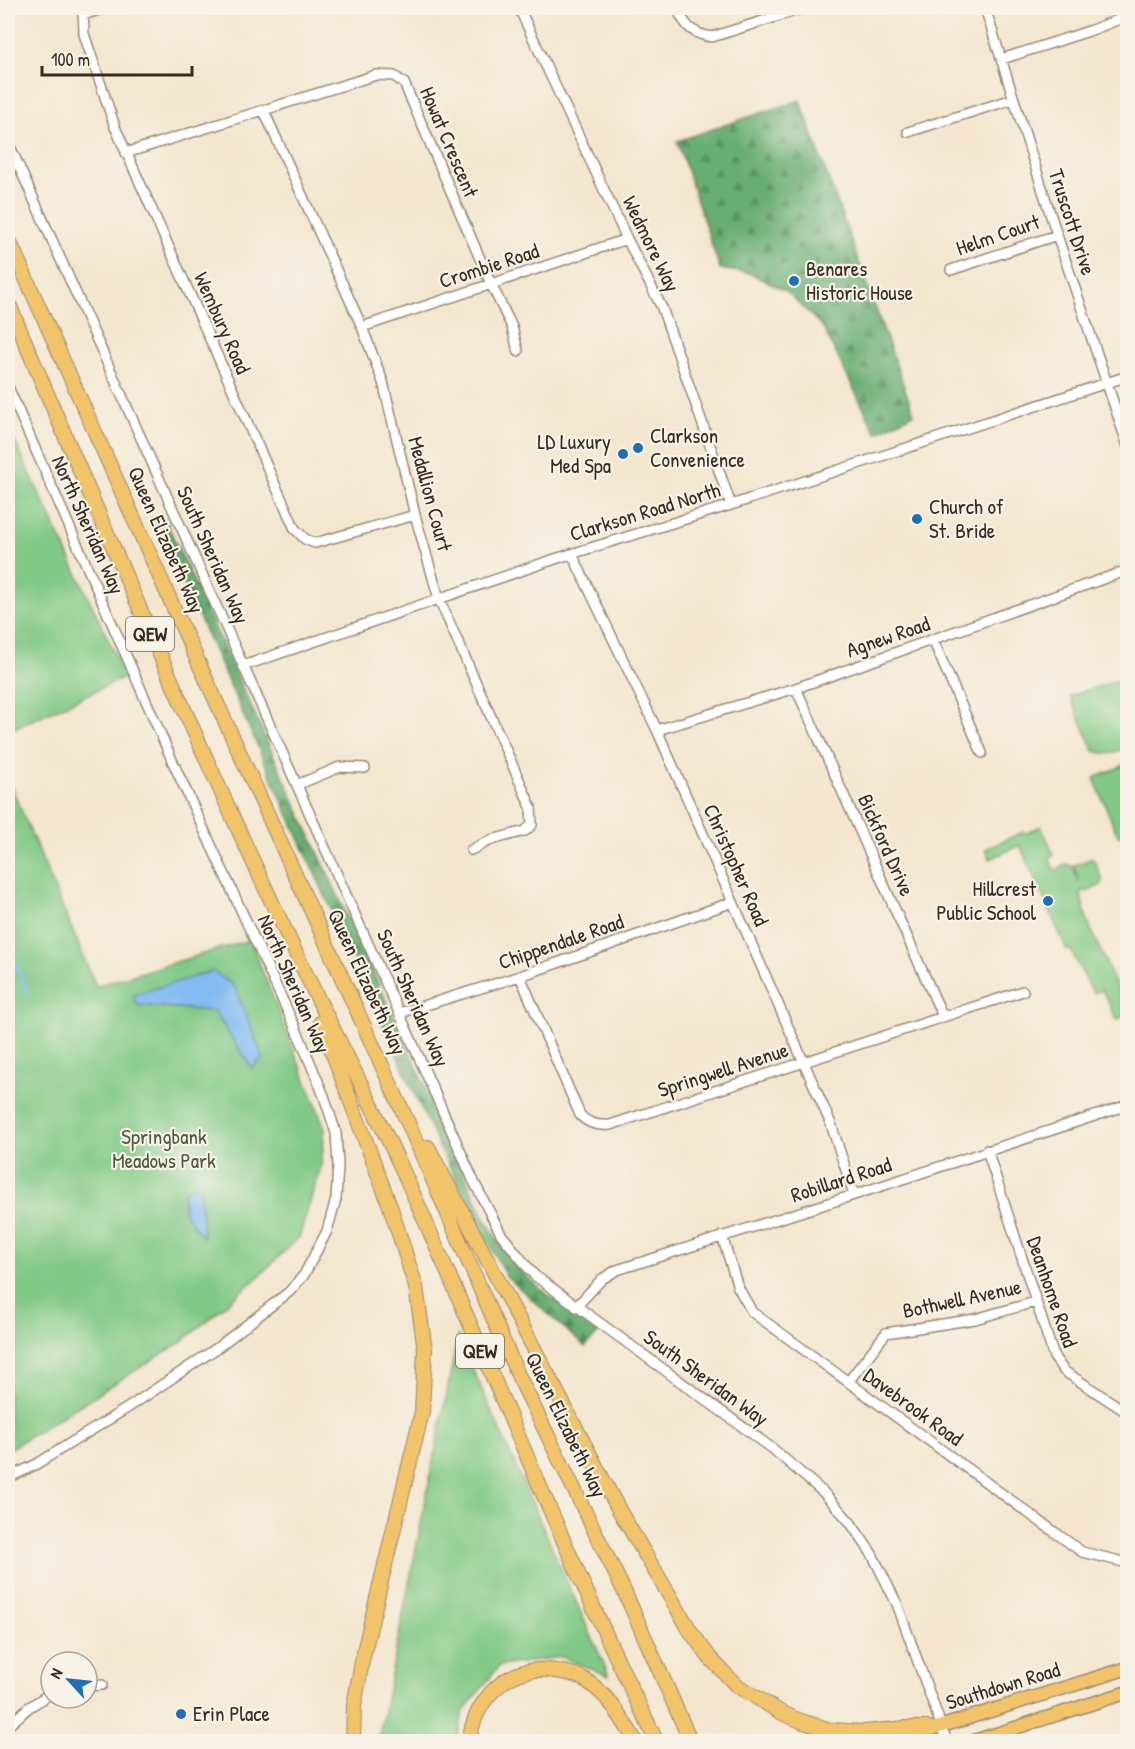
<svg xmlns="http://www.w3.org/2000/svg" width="1135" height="1749" font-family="'Patrick Hand',sans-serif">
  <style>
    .green { fill: #81c986; stroke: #5e7a52; stroke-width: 1.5 }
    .forest { fill: url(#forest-firs); stroke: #526c48; stroke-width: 1.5 }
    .water { fill: #81bbf2; stroke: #5e7288; stroke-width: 1.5 }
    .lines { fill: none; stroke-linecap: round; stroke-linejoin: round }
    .stream { stroke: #81bbf2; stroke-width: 3 }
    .minor-casing { stroke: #988876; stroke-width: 12 }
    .major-casing { stroke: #988876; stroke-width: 15 }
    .highway-casing { stroke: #988876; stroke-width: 16 }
    .minor { stroke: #fff; stroke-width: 9 }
    .major { stroke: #f1c36a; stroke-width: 12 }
    .highway { stroke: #f1c36a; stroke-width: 14 }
    .poi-dot { fill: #1f6fb2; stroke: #f7f3e8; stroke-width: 2 }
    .labels { text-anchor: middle; stroke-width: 4.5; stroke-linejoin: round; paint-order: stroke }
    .shield { fill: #f7f3e8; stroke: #73665b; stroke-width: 1.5 }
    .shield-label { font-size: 20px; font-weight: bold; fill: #3b2a1e }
    .street-label { font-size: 21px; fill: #3b2a1e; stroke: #f7f3e8 }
    .poi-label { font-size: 21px; fill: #3b2a1e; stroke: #f7f3e8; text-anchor: start }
    .park-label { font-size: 21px; fill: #505a3d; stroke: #f7f3e8 }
  </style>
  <defs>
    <pattern id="forest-firs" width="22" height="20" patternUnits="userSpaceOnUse" patternTransform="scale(1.5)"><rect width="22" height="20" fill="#68ad73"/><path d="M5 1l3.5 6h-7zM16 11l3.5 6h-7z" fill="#578d5e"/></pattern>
  </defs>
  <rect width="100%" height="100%" fill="#f7f3e8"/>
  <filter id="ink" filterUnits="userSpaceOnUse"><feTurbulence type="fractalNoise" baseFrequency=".0167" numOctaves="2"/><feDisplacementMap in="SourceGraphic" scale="12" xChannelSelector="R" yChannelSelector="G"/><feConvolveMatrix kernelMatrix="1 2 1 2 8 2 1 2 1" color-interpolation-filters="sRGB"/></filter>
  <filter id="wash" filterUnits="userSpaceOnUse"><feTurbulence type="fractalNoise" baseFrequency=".008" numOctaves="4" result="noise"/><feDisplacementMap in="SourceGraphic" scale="24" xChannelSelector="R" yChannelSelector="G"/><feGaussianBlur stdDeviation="1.35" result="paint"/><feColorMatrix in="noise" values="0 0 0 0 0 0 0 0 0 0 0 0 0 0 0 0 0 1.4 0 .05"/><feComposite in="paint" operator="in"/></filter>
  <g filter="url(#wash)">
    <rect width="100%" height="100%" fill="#f4e6cf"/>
    <path class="green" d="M 8,427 L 126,677 L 8,731 Z
      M 1127,677 L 1127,748 L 1108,754 L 1094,751 L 1070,696 Z
      M 1127,764 L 1127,832 L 1118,836 L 1094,778 Z
      M 8,779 L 96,986 L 250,940 L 325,1128 L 321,1167 L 299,1237 L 258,1277 L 183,1341 L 8,1450 Z
      M 1041,826 L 1054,855 L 1049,858 L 1055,871 L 1067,864 L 1072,866 L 1079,882 L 1074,865 L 1093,858 L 1103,881 L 1101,885 L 1087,892 L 1082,890 C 1079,901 1086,909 1087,920 L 1127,1010 L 1127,1014 L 1117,1020 L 1102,990 L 1093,993 L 1070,949 L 1067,950 L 1020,845 L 990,859 L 985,849 L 1023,832 L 1025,834 Z
      M 458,1336 L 609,1676 L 561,1657 L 499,1666 L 463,1712 L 457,1741 L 378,1741 Z"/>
    <path class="forest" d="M 800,100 L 914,414 L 876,433 L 822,326 L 786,291 L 749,273 L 720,269 L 677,141 Z
      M 165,519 L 449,1137 C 470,1186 488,1238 526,1276 C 548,1297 575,1314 600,1331 L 585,1347 L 505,1275 L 435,1139 L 156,522 Z"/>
    <path class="water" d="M 213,971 L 235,987 L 263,1058 L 252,1068 L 214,1011 L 137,1005 L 133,995 Z
      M 194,1185 L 200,1188 L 203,1237 C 189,1220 181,1215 184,1192 Z"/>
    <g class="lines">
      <path class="stream" d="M 8,946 L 15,961 L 27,993"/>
    </g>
  </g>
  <g filter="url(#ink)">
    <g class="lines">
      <defs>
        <path id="minor" d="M 83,8 L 84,34 L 115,127 L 295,529 L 305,539 L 315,543 L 415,515
          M 519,8 L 627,239 L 662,308 L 731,505
          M 677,8 C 685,26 692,34 712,37 L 804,8
          M 985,8 L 1057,235 L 1128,446
          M 83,15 L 105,8
          M 1002,59 L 1089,31 L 1128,16
          M 264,111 L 362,327 L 383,382 L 415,515 L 439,599 L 531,807 L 532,825 L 525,831 L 491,840 L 471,850
          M 908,132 L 1013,99
          M 8,142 C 163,488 321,834 474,1182 L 501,1234 L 534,1275 L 773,1449 L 824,1493 L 850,1522 L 872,1554 L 897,1604 L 947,1742
          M 126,153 L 376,75 L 394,76 L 404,83 L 491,284 L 512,327 L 518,351
          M 951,270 L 1057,235
          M 362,327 L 627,239
          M 8,387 L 176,769 L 300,1038 L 324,1096 L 336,1133 L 338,1165 L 336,1199 L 327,1231 L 304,1275 L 289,1292 L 217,1348 L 129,1407 L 35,1465 L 8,1478
          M 572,554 L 657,730 L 831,1124 L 854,1195
          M 933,640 L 982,753
          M 243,666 L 558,558 L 731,505 L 1128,376
          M 796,688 L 943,1017
          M 657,730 L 796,688 L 1128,570
          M 299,784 L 340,767 L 365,768
          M 520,976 L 580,1115 C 588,1124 598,1126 610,1125 L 1023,991
          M 400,1013 L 520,976 L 733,902
          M 987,1150 L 1054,1357 L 1064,1371 L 1128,1413
          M 722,1236 L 738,1287 L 752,1312 L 1082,1552 L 1128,1563
          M 576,1307 L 602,1279 L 617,1270 L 854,1195 L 1128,1105
          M 848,1382 L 886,1333 L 975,1319 L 1035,1302
          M 87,1686 L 102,1685
          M 8,1726 L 28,1708 L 51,1693"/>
        <path id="major" d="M 891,1742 L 1128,1668
          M 971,1742 L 1128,1692"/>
        <path id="highway" d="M 8,238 L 185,633 L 409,1125 L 518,1375 L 626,1595 L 691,1742
          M 8,302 C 102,523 197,745 300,962 C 333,1031 370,1099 402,1169 C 488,1359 564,1554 657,1742
          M 321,1022 L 390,1206 L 416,1287 L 425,1350 L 422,1412 L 363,1656 L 354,1706 L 353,1742
          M 428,1147 L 619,1510 L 691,1632 L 710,1658 L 736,1685 L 780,1712 L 801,1721 L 830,1730 L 864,1732 L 906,1728 L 929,1728
          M 469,1742 C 475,1698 509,1663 555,1671 C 564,1672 574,1674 582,1678 C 608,1693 621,1717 636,1742"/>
      </defs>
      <use href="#minor" class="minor-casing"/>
      <use href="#major" class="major-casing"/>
      <use href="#highway" class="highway-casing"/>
      <use href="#minor" class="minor"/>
      <use href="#major" class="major"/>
      <use href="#highway" class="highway"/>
    </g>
  </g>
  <g class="poi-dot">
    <circle cx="794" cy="281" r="6"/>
    <circle cx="638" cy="448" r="6"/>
    <circle cx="623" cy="454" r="6"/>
    <circle cx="917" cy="519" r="6"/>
    <circle cx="1048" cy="901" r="6"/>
    <circle cx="181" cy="1714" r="6"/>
  </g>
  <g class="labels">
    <g class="shield">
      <rect x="126" y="617" width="48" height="34" rx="4.5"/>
      <rect x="456" y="1334" width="48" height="34" rx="4.5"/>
    </g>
    <g class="shield-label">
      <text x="150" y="641">QEW</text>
      <text x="480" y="1358">QEW</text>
    </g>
    <g class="street-label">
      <text transform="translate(449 142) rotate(67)" y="7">Howat Crescent</text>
      <text transform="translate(1072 222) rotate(72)" y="7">Truscott Drive</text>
      <text transform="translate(998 235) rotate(-19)" y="7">Helm Court</text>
      <text transform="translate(651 244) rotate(64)" y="7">Wedmore Way</text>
      <text transform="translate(489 266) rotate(-18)" y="7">Crombie Road</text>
      <text transform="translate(222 323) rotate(66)" y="7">Wembury Road</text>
      <text transform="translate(430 494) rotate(75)" y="7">Medallion Court</text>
      <text transform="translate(645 512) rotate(-17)" y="7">Clarkson Road North</text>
      <text transform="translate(88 525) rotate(66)" y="7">North Sheridan Way</text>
      <text transform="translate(166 540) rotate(66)" y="7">Queen Elizabeth Way</text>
      <text transform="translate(213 555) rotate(66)" y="7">South Sheridan Way</text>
      <text transform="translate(888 637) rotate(-19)" y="7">Agnew Road</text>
      <text transform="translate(886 845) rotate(66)" y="7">Bickford Drive</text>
      <text transform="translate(736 865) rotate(66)" y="7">Christopher Road</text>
      <text transform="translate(561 942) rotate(-19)" y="7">Chippendale Road</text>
      <text transform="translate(367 982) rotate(65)" y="7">Queen Elizabeth Way</text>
      <text transform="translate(294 984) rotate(66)" y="7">North Sheridan Way</text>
      <text transform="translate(413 998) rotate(66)" y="7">South Sheridan Way</text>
      <text transform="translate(723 1070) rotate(-18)" y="7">Springwell Avenue</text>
      <text transform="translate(841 1180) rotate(-18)" y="7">Robillard Road</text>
      <text transform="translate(1052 1292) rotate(71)" y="7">Deanhome Road</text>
      <text transform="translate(962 1299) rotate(-12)" y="7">Bothwell Avenue</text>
      <text transform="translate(706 1378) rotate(36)" y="7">South Sheridan Way</text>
      <text transform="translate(913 1407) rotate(36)" y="7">Davebrook Road</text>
      <text transform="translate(566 1425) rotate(64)" y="7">Queen Elizabeth Way</text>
      <text transform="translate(1003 1686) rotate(-17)" y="7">Southdown Road</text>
    </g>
    <g class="poi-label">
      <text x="806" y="276">Benares<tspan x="806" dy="24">Historic House</tspan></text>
      <text x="650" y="443">Clarkson<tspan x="650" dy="24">Convenience</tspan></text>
      <text x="611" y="449" text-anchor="end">LD Luxury<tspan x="611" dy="24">Med Spa</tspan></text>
      <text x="929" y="514">Church of<tspan x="929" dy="24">St. Bride</tspan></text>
      <text x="1036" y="896" text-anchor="end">Hillcrest<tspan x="1036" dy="24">Public School</tspan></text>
      <text x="193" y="1721">Erin Place</text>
    </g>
    <g class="park-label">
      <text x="164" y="1144">Springbank<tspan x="164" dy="24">Meadows Park</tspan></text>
    </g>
  </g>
  <rect width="1135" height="1749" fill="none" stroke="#f7f3e8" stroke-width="30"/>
  <g transform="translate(69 1680) rotate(297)"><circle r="28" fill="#f7f3e8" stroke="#aca397" stroke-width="1.5"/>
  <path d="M0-4.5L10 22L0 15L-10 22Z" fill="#1f6fb2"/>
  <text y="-9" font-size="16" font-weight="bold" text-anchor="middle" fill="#3b2a1e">N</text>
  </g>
  <path d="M42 66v9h150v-9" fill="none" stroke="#3b2a1e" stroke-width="3"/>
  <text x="51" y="66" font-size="18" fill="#3b2a1e" stroke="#f7f3e8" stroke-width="4.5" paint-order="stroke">100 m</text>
</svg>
